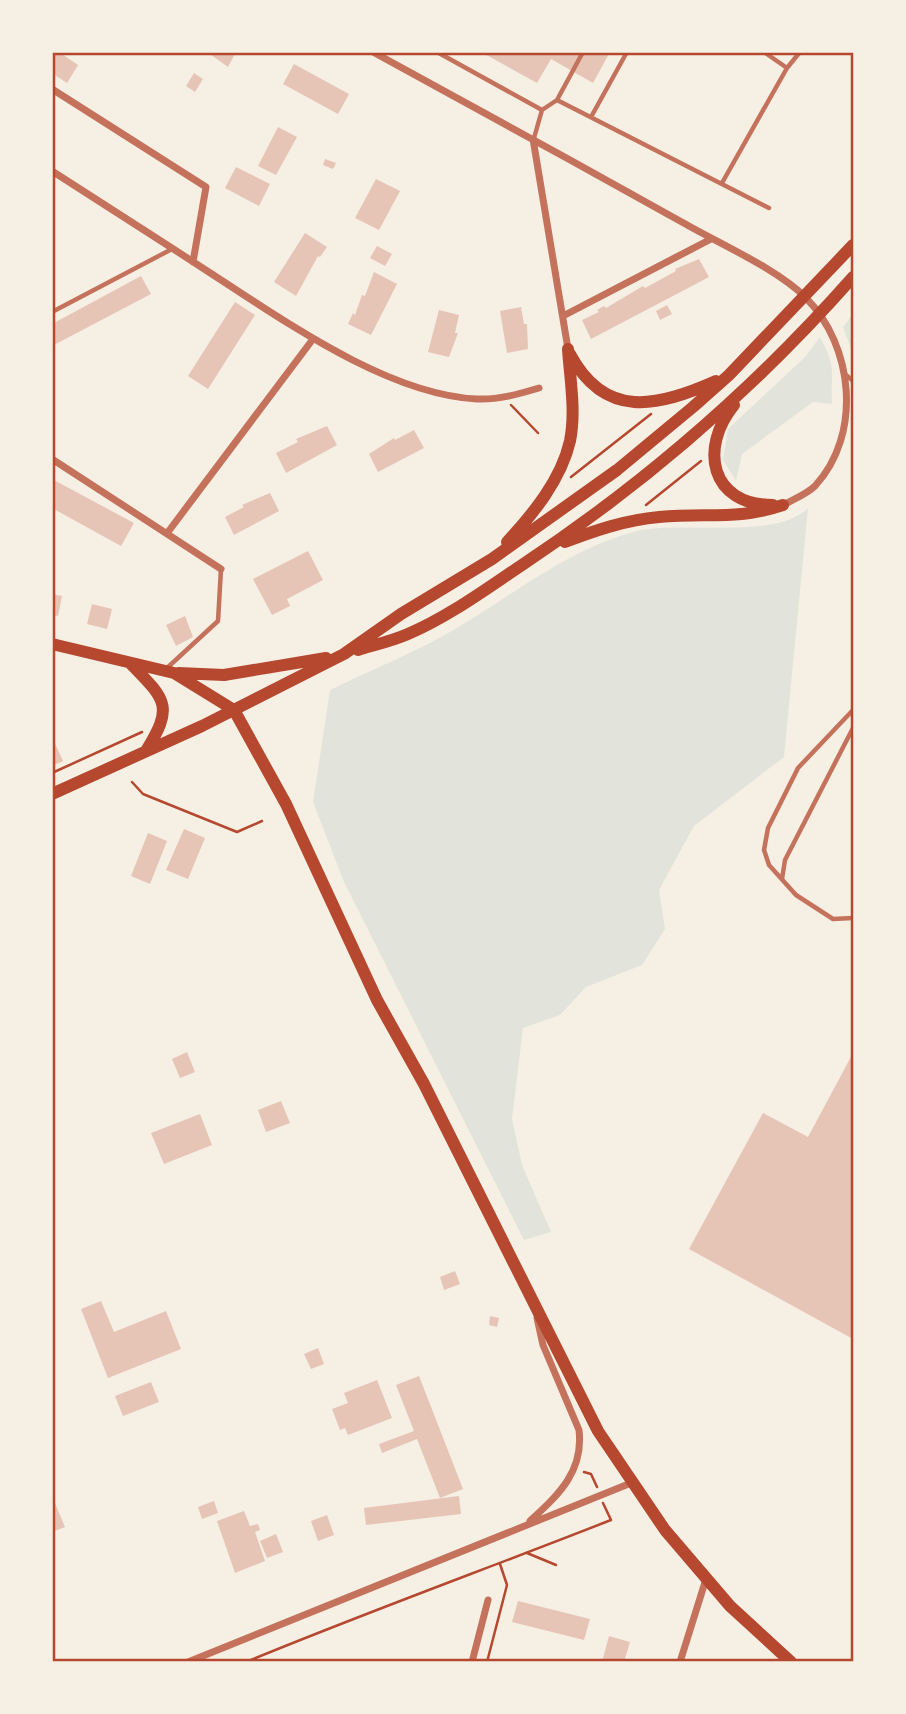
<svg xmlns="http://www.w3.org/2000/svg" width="906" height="1714" font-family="Figtree,sans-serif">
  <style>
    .green { fill: #e2e4dc }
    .building { fill: #e6c5b7 }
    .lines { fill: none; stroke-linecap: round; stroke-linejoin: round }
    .path { stroke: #b5482f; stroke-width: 2.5 }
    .service { stroke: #c5725c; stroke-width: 4.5 }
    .minor { stroke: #c5725c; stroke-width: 7 }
    .secondary { stroke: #b5482f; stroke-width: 12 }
    .neatline { fill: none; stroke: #b5482f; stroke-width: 2.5 }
  </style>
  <rect width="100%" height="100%" fill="#f6efe4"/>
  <path class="green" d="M 853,314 L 853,349 L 852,351 L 843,327 Z
    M 820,337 C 838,371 830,370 832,404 L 813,402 L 742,454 L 736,481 L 723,460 L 728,429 L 805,357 Z
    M 808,508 L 784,757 L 694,826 L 659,890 L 665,929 L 642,965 L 586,987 L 560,1015 L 523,1028 L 512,1119 L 522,1165 L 551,1232 L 524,1240 L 344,882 L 313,802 L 330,690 C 369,671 411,654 450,632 C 511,597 567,549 637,531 C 682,520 775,541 808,508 Z"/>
  <path class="building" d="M 52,52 L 59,52 L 78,65 L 67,83 L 52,73 Z
    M 207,52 L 236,52 L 228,67 Z
    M 481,52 L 610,52 L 593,83 L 551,59 L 537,83 Z
    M 294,64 L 349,94 L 338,114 L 283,84 Z
    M 194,73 L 203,79 L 195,92 L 186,86 Z
    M 278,127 L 297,137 L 276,175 L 258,166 Z
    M 325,159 L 336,163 L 333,169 L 323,165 Z
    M 236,167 L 270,184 L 259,206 L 225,188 Z
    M 376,179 L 400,191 L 379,230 L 355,218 Z
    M 305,233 L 327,247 L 320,257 L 318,256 L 296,296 L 274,282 Z
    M 377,246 L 392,254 L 385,266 L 370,258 Z
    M 699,259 L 709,277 L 591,339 L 582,320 L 599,312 L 597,310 L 604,306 L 606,308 L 643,286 L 645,288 L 676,271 L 675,269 Z
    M 374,272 L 397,284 L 371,335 L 348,324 L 353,313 L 355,315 L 362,295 L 365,296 Z
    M 141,276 L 151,294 L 52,346 L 52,324 Z
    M 235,302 L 255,315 L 208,389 L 188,376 Z
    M 667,305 L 672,314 L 660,320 L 656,311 Z
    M 521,307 L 524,324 L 527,324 L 528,349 L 507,353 L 500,311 Z
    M 439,310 L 459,315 L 455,333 L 458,333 L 449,357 L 428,352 Z
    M 327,426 L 337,445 L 286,473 L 276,453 L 298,442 L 296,439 Z
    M 414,430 L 424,448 L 378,472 L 369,454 L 394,438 L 395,440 Z
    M 52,479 L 134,523 L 121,546 L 52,508 Z
    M 270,493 L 279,511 L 234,535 L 225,517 L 244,507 L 242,505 Z
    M 308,551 L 323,580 L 287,599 L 290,606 L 272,615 L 253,579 Z
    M 52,594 L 62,596 L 58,616 L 52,615 Z
    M 92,604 L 112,609 L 107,629 L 87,624 Z
    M 185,616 L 193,637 L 176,646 L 166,625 Z
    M 52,737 L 63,761 L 52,766 Z
    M 184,829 L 205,838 L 188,879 L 166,870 Z
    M 148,833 L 167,841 L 150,884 L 131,876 Z
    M 187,1052 L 195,1072 L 180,1078 L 172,1059 Z
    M 853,1053 L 853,1339 L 689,1249 L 763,1113 L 808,1137 Z
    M 281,1101 L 290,1123 L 266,1132 L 258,1110 Z
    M 200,1114 L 212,1145 L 164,1164 L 151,1133 Z
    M 455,1271 L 460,1284 L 444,1290 L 440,1277 Z
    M 101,1301 L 114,1332 L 166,1311 L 181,1349 L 108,1378 L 81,1309 Z
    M 490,1316 L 499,1318 L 497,1327 L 489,1325 Z
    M 318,1348 L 324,1364 L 311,1369 L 304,1354 Z
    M 419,1376 L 463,1489 L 440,1498 L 417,1439 L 382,1453 L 379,1444 L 414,1431 L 396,1385 Z
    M 377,1380 L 392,1418 L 348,1435 L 345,1428 L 340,1430 L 332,1409 L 348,1403 L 344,1393 Z
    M 151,1382 L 159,1402 L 123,1416 L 115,1396 Z
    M 52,1496 L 65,1527 L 52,1532 Z
    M 459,1496 L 461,1514 L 366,1525 L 364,1508 Z
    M 214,1501 L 218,1513 L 202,1519 L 198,1507 Z
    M 244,1511 L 250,1526 L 258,1524 L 260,1530 L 255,1532 L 265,1561 L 235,1573 L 217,1521 Z
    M 327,1515 L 334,1535 L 318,1541 L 311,1521 Z
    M 276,1534 L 283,1552 L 267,1558 L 260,1541 Z
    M 518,1601 L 590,1619 L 584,1640 L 512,1622 Z
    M 609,1636 L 630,1642 L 624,1662 L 602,1662 Z"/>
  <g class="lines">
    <path class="path" d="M 511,405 L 538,433
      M 571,477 L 651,414
      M 646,505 L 701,461
      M 52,773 L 142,732
      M 132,782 L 143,794 L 237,832 L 262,821
      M 584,1472 L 591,1474 L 597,1487
      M 527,1553 L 556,1565
      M 246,1662 C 367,1612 489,1568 611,1520 L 603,1503
      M 487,1662 L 507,1585 L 500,1564"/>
    <path class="service" d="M 437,52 L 542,110
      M 787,68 L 800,52
      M 557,100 L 583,52
      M 591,117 L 627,52
      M 534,138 L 542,110 L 557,100 L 769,208
      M 722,183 L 787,68 L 764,52
      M 52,312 L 172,249
      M 846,375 L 853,381
      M 167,668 L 218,621 L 221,569
      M 853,710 L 798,768 L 768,828 L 764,850 L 769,865 L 796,895 L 833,919 L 853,918
      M 782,879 L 785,860 L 853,728"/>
    <path class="minor" d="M 373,52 C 476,108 578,164 680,221 C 716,242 778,269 806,298 C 853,345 863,434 815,486 C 807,494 794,499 783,505
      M 52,89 L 206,187 L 193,262
      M 533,139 L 568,349
      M 52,171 C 108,207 163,242 218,278 C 289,324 390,395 477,399 C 498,400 519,394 539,388
      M 563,316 L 711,239
      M 52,459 L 221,569
      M 168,532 L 313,339
      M 530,1521 C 558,1495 584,1472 579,1430 L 543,1345 L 537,1318
      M 188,1662 L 631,1483
      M 472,1662 L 488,1600
      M 680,1662 L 706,1579"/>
    <path class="secondary" d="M 570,354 C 605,420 658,407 716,381
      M 734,405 C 699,448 710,505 773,505
      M 507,542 C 533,514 561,480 570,441 C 576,411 570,379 568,349
      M 565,542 C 596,530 626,520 659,517 C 707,512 735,521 783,505
      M 52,644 L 174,673 L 234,710 L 286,804 L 377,1000 L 424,1084 L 598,1431 L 665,1530 L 730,1606 L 791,1662
      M 358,650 C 374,645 392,641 408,634 C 448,617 486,589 522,565 C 644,484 756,387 853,277
      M 131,664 C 166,700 174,706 146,751
      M 178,673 L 224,675 L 326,658
      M 52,794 L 202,726 L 344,654 L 401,614 L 492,559 L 617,470 L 693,407 L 729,375 L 853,245"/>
  </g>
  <rect width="906" height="1714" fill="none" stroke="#f6efe4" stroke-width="108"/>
  <rect x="54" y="54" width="798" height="1606" class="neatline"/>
</svg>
